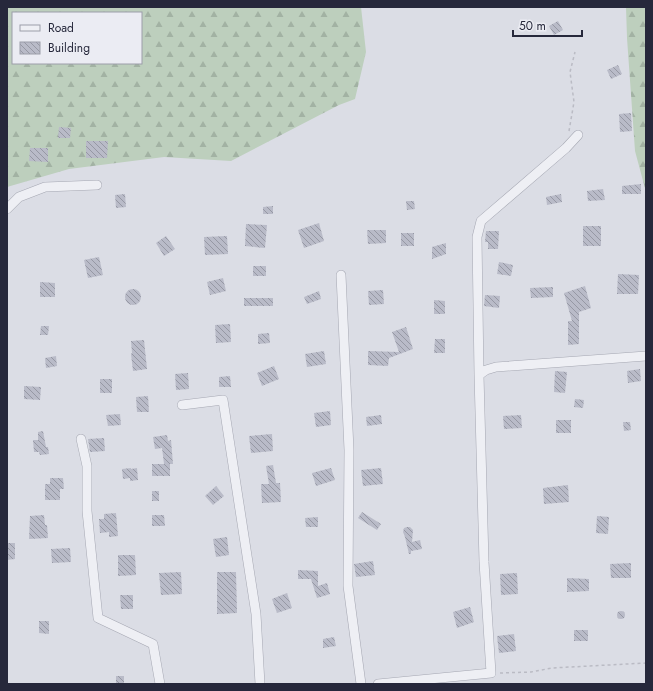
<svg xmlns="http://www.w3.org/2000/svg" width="653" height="691" font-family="Jost,sans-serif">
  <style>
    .forest { fill: url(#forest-firs); fill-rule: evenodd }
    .building { fill: url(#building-back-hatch) }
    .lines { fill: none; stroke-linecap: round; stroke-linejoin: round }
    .minor-casing { stroke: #a5a7b2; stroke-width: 10 }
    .path { stroke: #babbc4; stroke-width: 1.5; stroke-dasharray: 3 3; stroke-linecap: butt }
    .minor { stroke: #eeeff4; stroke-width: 9 }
  </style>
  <defs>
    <pattern id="forest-firs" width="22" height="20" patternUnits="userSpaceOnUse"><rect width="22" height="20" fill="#bdcfbd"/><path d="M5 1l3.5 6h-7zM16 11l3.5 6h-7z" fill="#a2b2a3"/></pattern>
    <pattern id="building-back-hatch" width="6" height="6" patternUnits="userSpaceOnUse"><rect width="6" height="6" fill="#b9bbc8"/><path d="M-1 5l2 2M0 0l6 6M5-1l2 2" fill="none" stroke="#9698a4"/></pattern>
  </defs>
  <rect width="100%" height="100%" fill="#dbdde5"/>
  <path class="forest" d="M 7,7 L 361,7 L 366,52 L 355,99 L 339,105 L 231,161 L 164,157 L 69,169 L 7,187 ZM 13,13 L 141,13 L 141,63 L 13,63 Z
    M 626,7 L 646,7 L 646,192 L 635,151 L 627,38 Z"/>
  <path class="building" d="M 558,21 L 563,30 L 554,35 L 549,26 Z
    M 618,65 L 622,74 L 611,79 L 607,70 Z
    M 631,113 L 632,131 L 620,132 L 619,114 Z
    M 59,127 L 71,128 L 70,138 L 58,138 Z
    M 86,141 L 108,141 L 107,158 L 86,158 Z
    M 30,148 L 48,148 L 48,162 L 29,161 Z
    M 641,184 L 641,194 L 622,194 L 622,186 Z
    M 603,189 L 605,200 L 588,201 L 587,191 Z
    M 125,194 L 126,207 L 116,208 L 115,195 Z
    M 561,194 L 562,202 L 547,205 L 546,197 Z
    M 406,201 L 414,201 L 415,209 L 407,210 Z
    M 273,206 L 273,214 L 263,214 L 263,207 Z
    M 319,223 L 324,241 L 304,248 L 298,230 Z
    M 246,224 L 267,225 L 265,248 L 245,246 Z
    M 583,226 L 601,226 L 601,246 L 583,246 Z
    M 367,230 L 386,230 L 386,243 L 368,244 Z
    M 486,231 L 499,231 L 498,249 L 488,249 L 488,242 L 485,242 Z
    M 401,233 L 414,233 L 414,246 L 401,246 Z
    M 166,236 L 175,249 L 164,256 L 156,243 Z
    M 227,236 L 228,254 L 205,255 L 204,237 Z
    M 446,243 L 446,254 L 432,259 L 432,247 Z
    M 99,257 L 103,275 L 88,278 L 84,260 Z
    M 499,262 L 513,265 L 511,276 L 497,274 Z
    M 253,266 L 266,266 L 266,276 L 253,276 Z
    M 618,274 L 639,275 L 638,294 L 617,294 Z
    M 223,278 L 226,291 L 210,295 L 207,282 Z
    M 40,282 L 55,283 L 55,297 L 40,297 Z
    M 585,286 L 591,308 L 579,312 L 579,344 L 568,345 L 568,321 L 572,321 L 564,293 Z
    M 553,287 L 553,297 L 531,298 L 530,288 Z
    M125 297a8 8 0 1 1 16 0a8 8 0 1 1-16 0Z
    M 383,290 L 384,304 L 369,305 L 368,291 Z
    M 319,291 L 321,299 L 307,304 L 304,297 Z
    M 485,295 L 500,296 L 499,308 L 484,306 Z
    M 244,298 L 273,298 L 273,306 L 244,306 Z
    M 434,300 L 445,301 L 445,314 L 434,314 Z
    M 230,324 L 231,342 L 216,343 L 215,325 Z
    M 41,326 L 49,326 L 48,335 L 40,335 Z
    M 406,327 L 413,349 L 389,358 L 388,366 L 368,365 L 368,351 L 399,352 L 392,332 Z
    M 269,333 L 270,343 L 258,344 L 258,334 Z
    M 435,339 L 445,339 L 445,353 L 434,353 Z
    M 144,340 L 147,369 L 133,371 L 131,354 L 132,353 L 131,341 Z
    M 324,351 L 326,364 L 307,367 L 305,354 Z
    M 56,356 L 57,366 L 46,368 L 45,358 Z
    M 274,366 L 279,379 L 262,386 L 257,373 Z
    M 640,369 L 641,381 L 628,383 L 627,371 Z
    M 555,371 L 567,372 L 565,393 L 554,392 Z
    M 188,373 L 189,389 L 176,390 L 175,374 Z
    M 230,376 L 231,387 L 219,387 L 219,377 Z
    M 100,379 L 112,379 L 112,393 L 100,393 Z
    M 24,386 L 41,387 L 40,400 L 24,399 Z
    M 148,396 L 149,412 L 137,412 L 136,397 Z
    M 575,399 L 584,400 L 583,408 L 574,407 Z
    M 330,411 L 331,425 L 316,427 L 314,413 Z
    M 120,414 L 121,425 L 108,426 L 106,415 Z
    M 381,415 L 382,424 L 367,426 L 366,417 Z
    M 521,415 L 522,428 L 504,429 L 503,416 Z
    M 556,420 L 571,420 L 571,433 L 556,433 Z
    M 623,422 L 630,422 L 631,430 L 624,431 Z
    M 43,431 L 46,447 L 48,447 L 49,454 L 40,455 L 39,452 L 34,452 L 33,440 L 38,440 L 38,432 Z
    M 272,434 L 273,451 L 251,453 L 249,436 Z
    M 167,435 L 168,441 L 171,440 L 173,464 L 170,464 L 170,476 L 152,476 L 152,464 L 164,464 L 162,448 L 155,449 L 153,437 Z
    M 104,438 L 105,451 L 90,452 L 88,439 Z
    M 273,465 L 276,483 L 280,483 L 281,502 L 262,503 L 261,484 L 269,484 L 266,466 Z
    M 131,468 L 131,469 L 137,468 L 138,480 L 130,481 L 130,478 L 123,479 L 122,469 Z
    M 331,468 L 335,480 L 316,486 L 312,473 Z
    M 381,468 L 383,484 L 363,486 L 361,470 Z
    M 50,478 L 63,478 L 64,489 L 60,489 L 60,500 L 45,500 L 45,484 L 50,484 Z
    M 568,485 L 569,502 L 544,504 L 543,488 Z
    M 216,486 L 224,496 L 213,505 L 205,496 Z
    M 152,491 L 159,491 L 159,501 L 152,501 Z
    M 362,512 L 381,524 L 377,530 L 358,518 Z
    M 116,513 L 118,536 L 109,537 L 109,532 L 100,533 L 99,519 L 104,519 L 104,514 Z
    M 44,515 L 45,525 L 47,525 L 48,538 L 29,539 L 30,516 Z
    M 152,515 L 164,515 L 165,526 L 152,526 Z
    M 597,516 L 609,517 L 608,534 L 596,533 Z
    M 318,517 L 318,527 L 306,527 L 305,518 Z
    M 407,527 L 410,527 L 413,530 L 412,542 L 420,540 L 422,549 L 411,551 L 411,554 L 409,554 L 405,537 L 403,532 L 404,528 Z
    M 227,537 L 229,555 L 216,557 L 213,539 Z
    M 7,543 L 15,543 L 15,559 L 7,560 Z
    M 70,548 L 71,562 L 52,563 L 51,549 Z
    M 118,555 L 135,555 L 136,575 L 118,576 Z
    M 373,561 L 375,575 L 356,577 L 354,564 Z
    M 631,563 L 631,578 L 611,578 L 610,564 Z
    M 298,570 L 318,571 L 318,586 L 327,583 L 330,594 L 317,598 L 311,579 L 298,579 Z
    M 181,572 L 182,594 L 161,595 L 159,573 Z
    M 217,572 L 236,572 L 237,613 L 217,614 Z
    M 517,573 L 518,594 L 501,595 L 500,574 Z
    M 567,578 L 589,579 L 589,591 L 567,592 Z
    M 287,593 L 292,608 L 277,613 L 272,599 Z
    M 120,595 L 133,595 L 133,609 L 121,609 Z
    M 470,607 L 474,622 L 457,628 L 453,612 Z
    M617 615a4 4 0 1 1 8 0a4 4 0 1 1-8 0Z
    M 39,621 L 49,621 L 49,634 L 39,633 Z
    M 574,630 L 588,630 L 588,641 L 574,641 Z
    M 514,634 L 516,651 L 499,653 L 497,636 Z
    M 334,637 L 336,646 L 323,648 L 323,639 Z
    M 116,676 L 124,676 L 124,684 L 116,684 Z"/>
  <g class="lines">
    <defs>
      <path id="minor" d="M 7,209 L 19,197 L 45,187 L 97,185
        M 341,275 L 349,450 L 348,586 L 361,684
        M 479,375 L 477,237 L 481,221 L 566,148 L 578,135
        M 182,405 L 223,400 L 256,614 L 260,684
        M 81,439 L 87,466 L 87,511 L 98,618 L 153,644 L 160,684
        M 378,684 L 491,673 L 484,562 L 479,375 L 486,370 L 496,367 L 646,356"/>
    </defs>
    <use href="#minor" class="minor-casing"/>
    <path class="path" d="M 569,131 L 574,102 L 570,72 L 575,52
      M 500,673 L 531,672 L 552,668 L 646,663"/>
    <use href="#minor" class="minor"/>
  </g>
  <rect width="653" height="691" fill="none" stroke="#26283b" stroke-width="16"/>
  <rect x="12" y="12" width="130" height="52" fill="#ebecf3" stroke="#9c9ea9"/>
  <rect x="20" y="25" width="20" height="6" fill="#eeeff4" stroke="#9c9ea9"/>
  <text x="48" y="32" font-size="12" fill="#26283b">Road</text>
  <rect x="20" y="42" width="20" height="12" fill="url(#building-back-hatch)" stroke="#9c9ea9"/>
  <text x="48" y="52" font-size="12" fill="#26283b">Building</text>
  <path d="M513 30v6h69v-6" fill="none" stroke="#26283b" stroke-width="2"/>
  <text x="519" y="30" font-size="12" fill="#26283b" stroke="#ebecf3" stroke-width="3" paint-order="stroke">50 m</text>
</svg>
